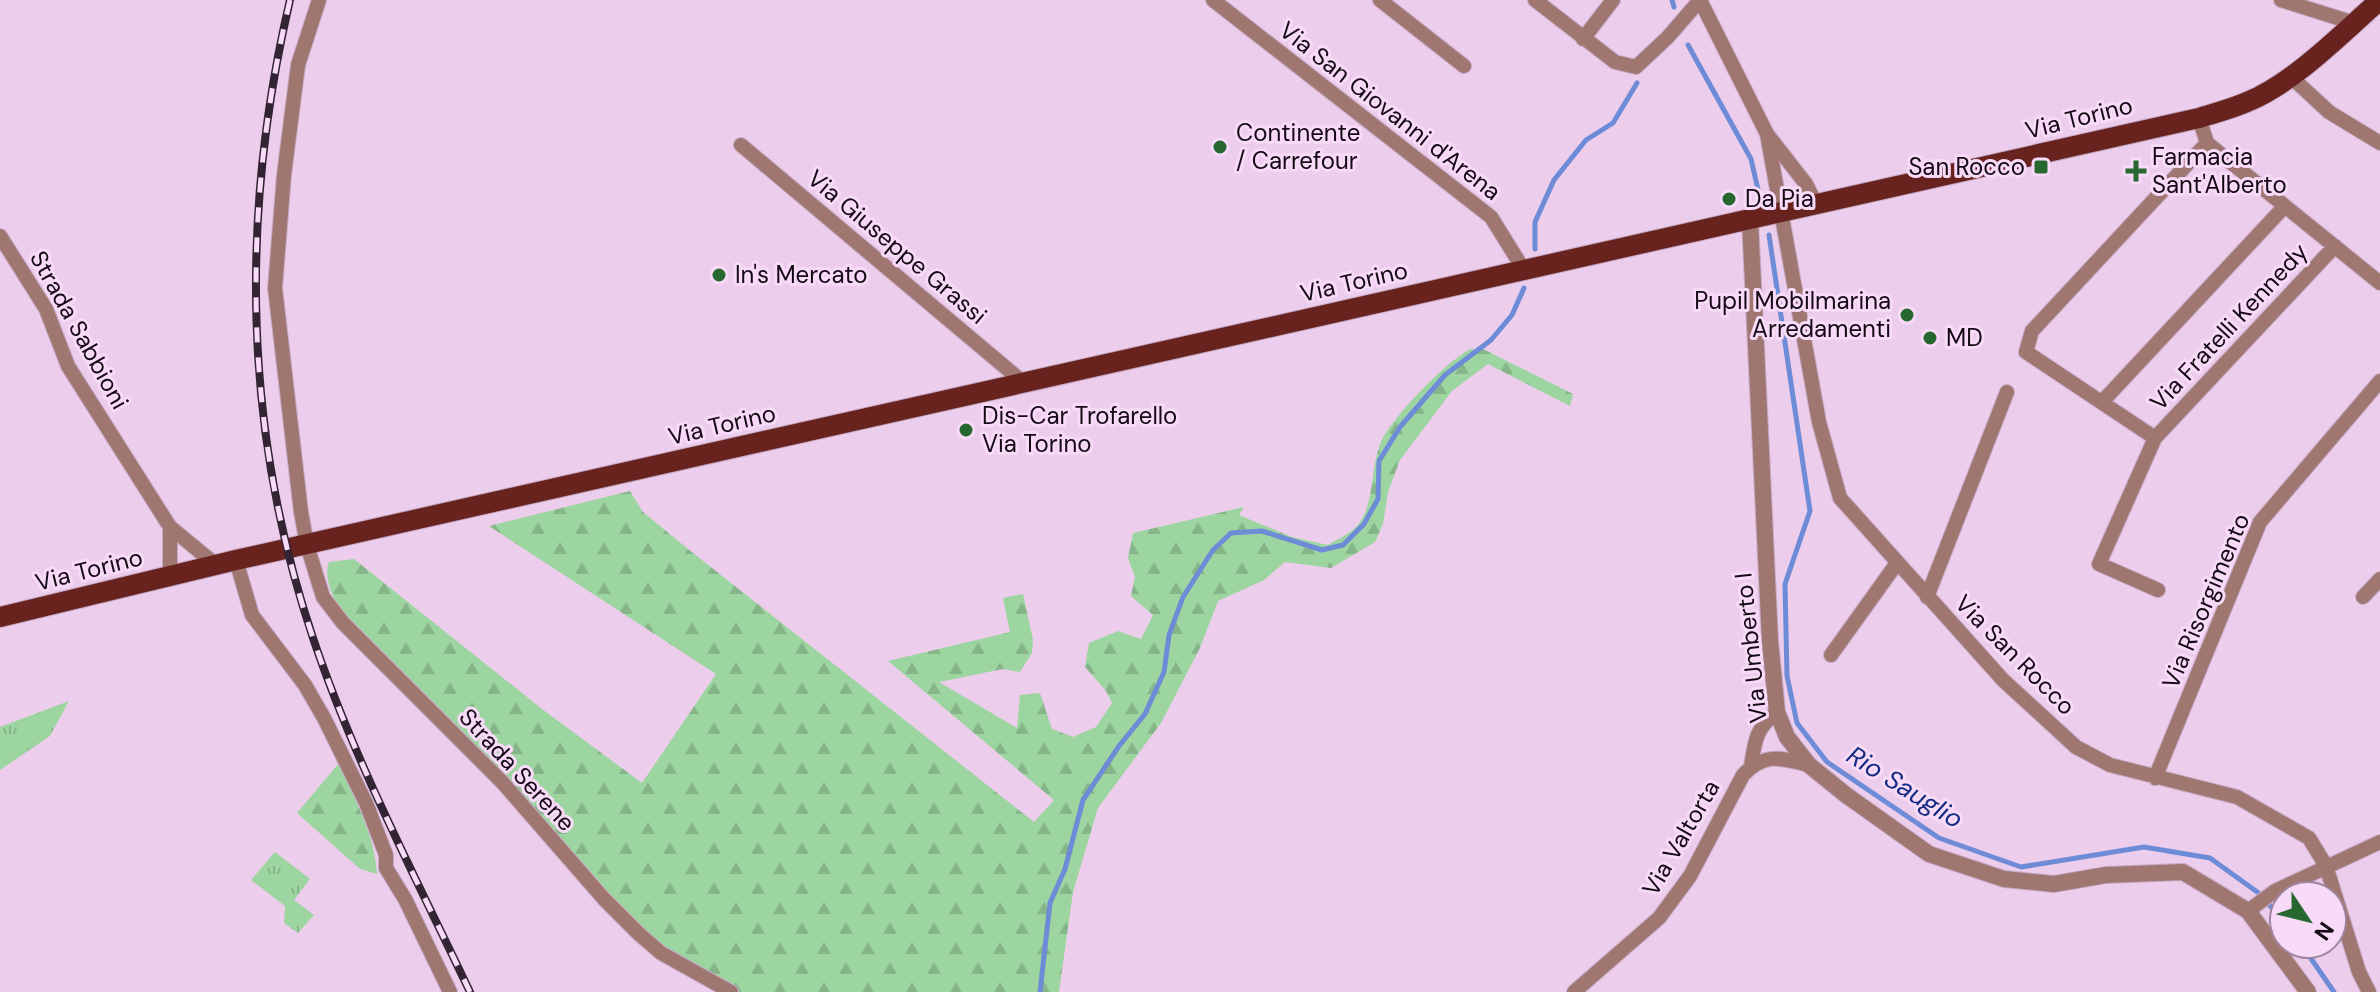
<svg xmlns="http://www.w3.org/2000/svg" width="2380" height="992" font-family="'DM Sans',sans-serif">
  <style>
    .grass { fill: url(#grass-tufts) }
    .forest { fill: url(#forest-firs) }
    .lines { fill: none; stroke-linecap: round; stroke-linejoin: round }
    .stream { stroke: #6d8bd6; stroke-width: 5 }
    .minor-casing { stroke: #c5aac5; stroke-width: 16 }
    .tertiary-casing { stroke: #c5aac5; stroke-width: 18 }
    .primary-casing { stroke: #c5aac5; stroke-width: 22 }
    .minor { stroke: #a07671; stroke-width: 14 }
    .tertiary { stroke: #a07671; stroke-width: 16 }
    .primary { stroke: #68231f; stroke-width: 20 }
    .rail-casing { stroke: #322432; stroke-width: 8 }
    .rail { stroke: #f9daf9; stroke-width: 5; stroke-dasharray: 15; stroke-linecap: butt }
    .poi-dot { fill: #276730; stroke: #f9daf9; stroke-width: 3 }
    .labels { text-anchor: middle; stroke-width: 6; stroke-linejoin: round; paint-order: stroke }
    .street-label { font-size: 24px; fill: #130813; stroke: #f9daf9 }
    .poi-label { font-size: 24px; fill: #130813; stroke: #f9daf9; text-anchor: start }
    .water-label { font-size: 26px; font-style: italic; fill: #132b81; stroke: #f9daf9 }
  </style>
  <defs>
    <pattern id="grass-tufts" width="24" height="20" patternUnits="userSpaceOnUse" patternTransform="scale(2)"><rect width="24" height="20" fill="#9dd5a0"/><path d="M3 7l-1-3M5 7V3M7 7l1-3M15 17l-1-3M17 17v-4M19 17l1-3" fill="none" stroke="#86b589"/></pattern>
    <pattern id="forest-firs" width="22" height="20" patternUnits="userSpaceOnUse" patternTransform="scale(2)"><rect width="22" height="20" fill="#9dd5a0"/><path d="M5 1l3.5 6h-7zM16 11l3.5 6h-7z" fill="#86b589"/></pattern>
  </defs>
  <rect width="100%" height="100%" fill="#eccdec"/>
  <path class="grass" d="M 69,701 L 50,736 L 0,770 L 0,727 Z
    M 275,852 L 310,879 L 294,900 L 314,915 L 298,933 L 284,923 L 285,906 L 251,880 Z"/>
  <path class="forest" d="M 1470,349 L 1483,349 L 1573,394 L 1570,406 L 1488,364 L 1452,391 L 1400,460 L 1388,492 L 1383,524 L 1375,542 L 1331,568 L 1285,562 L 1264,580 L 1218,601 L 1200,648 L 1161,723 L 1098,808 L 1073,892 L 1059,992 L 740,992 L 663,947 L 635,923 L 346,620 C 337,604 322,581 329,562 L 354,559 L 542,709 L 642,783 L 716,674 L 489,526 L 630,491 L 643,512 L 688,549 L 1034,822 L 1054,800 L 888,661 L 1010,632 L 1003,598 L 1023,594 L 1033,640 L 1032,653 L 1020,672 L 1003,669 L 939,682 L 1017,728 L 1020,695 L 1040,693 L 1052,729 L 1073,737 L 1096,727 L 1112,703 L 1106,691 L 1085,667 L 1089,643 L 1118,631 L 1141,639 L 1153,615 L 1131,596 L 1135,577 L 1128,558 L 1133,533 L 1244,507 L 1239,515 L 1292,537 L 1328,545 C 1336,540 1347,535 1354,529 C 1376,509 1369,470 1381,442 C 1393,416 1445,363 1470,349 Z
    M 339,763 C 354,798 375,835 377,874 L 360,869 L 297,813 Z"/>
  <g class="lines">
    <path class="stream" d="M 1672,0 L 1674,7
      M 1688,45 L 1751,159 L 1762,207
      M 1769,235 L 1810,511 L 1785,584 L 1787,676 L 1797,723 L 1827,762 L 1939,838 L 2021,867 L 2144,847 L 2210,858 L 2260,894 L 2284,922
      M 1535,249 L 1535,222 L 1554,180 L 1586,140 L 1613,123 L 1637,83
      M 2301,944 L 2334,992
      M 1040,992 L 1050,903 L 1065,869 L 1083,800 L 1119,746 L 1145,714 L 1164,672 L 1169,635 L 1183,597 L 1213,550 L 1231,533 L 1262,531 L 1322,550 L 1343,545 L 1364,524 L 1378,499 L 1379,461 L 1400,427 L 1445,375 L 1491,340 L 1512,315 L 1524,288"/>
    <defs>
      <path id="minor" d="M 319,0 L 298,65 L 284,175 L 275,288 L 301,512 L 307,545 L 323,597 L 343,623 L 502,782 L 604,899 L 639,934 L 661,953 L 731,992
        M 1213,0 L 1491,217 L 1524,270
        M 1380,0 L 1464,66
        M 1535,0 L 1615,62 L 1636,67 L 1668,37 L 1700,0
        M 1700,0 L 1767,134 L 1806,184 L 1817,206
        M 2281,0 L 2354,23
        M 1583,39 L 1613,0
        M 2290,76 L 2329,112 L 2380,143
        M 2199,118 L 2207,143 L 2380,283
        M 1767,134 L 1819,422 L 1840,498 L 2003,680 L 2076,747 L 2110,765 L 2237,797 L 2309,838 L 2326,866 L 2359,972 L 2369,992
        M 741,145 L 1024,383
        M 0,236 L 46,309 L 68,366 L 170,527 L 216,565
        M 2102,402 L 2284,207
        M 2155,438 L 2335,246
        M 236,560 L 252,615 L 305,685 L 324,718 L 366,803 L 386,855 L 386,868 L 405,899 L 450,992
        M 170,577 L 170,527
        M 2158,590 L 2099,564 L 2155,438 L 2026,352 L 2032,331 L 2207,143
        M 1927,597 L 2007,392
        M 2363,597 L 2380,579
        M 1831,655 L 1897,563
        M 1751,766 C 1755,740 1756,728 1777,712
        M 2155,778 L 2260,522 L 2380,381
        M 2248,911 L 2275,891 L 2380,842
        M 1574,992 L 1659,918 L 1690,876 L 1743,775 C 1765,752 1781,758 1809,765"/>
      <path id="tertiary" d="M 1750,220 L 1770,641 L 1777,712 L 1787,737 L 1809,765 L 1846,795 L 1929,854 L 2004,879 L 2054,884 L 2106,875 L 2183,872 L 2248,911 L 2308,992"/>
      <path id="primary" d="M 0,617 L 236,560 L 2199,118 C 2215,113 2231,109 2247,102 C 2294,83 2341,34 2380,0"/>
    </defs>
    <use href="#minor" class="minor-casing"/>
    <use href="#tertiary" class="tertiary-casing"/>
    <use href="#primary" class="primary-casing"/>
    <use href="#minor" class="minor"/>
    <use href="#tertiary" class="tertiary"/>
    <use href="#primary" class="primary"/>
    <defs>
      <path id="rail" d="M 290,0 C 240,213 243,430 313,638 C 354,760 415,876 470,992"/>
    </defs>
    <use href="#rail" class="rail-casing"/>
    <use href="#rail" class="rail"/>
  </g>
  <g class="poi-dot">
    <circle cx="1220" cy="147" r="8"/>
    <rect x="2033" y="159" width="16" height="16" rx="4"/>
    <path d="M2132 159h8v8h8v8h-8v8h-8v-8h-8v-8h8z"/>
    <circle cx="1729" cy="199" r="8"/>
    <circle cx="719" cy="275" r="8"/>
    <circle cx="1907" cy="315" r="8"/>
    <circle cx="1930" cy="338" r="8"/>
    <circle cx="966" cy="430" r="8"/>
  </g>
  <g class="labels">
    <g class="street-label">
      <text transform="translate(1390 111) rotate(38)" y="8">Via San Giovanni d'Arena</text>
      <text transform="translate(2079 118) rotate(-14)" y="8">Via Torino</text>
      <text transform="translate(897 247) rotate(40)" y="8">Via Giuseppe Grassi</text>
      <text transform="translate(1354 282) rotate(-13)" y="8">Via Torino</text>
      <text transform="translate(2229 327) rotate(-47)" y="8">Via Fratelli Kennedy</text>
      <text transform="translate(79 330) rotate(61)" y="8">Strada Sabbioni</text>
      <text transform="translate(722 425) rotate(-13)" y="8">Via Torino</text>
      <text transform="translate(89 570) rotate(-14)" y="8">Via Torino</text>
      <text transform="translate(2206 601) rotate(-67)" y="8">Via Risorgimento</text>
      <text transform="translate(1751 648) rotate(-96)" y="8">Via Umberto I</text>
      <text transform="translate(2015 655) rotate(45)" y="8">Via San Rocco</text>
      <text transform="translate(517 770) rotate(47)" y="8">Strada Serene</text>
      <text transform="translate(1681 838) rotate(-60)" y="8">Via Valtorta</text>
    </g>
    <g class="poi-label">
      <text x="1236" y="141">Continente<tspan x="1236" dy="28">/ Carrefour</tspan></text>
      <text x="2152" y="165">Farmacia<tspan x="2152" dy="28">Sant'Alberto</tspan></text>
      <text x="2025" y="175" text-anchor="end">San Rocco</text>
      <text x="1745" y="207">Da Pia</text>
      <text x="735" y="283">In's Mercato</text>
      <text x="1891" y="309" text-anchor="end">Pupil Mobilmarina<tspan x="1891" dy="28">Arredamenti</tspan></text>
      <text x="1946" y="346">MD</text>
      <text x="982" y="424">Dis-Car Trofarello<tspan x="982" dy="28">Via Torino</tspan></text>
    </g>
    <g class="water-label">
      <text transform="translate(1905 787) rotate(32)" y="9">Rio Sauglio</text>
    </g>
  </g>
  <g transform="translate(2308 920) rotate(125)"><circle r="38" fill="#f9daf9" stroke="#9d869d" stroke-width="2"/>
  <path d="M0-6L14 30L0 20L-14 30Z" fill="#276730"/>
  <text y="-12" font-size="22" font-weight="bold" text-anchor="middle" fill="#130813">N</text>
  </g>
</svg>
